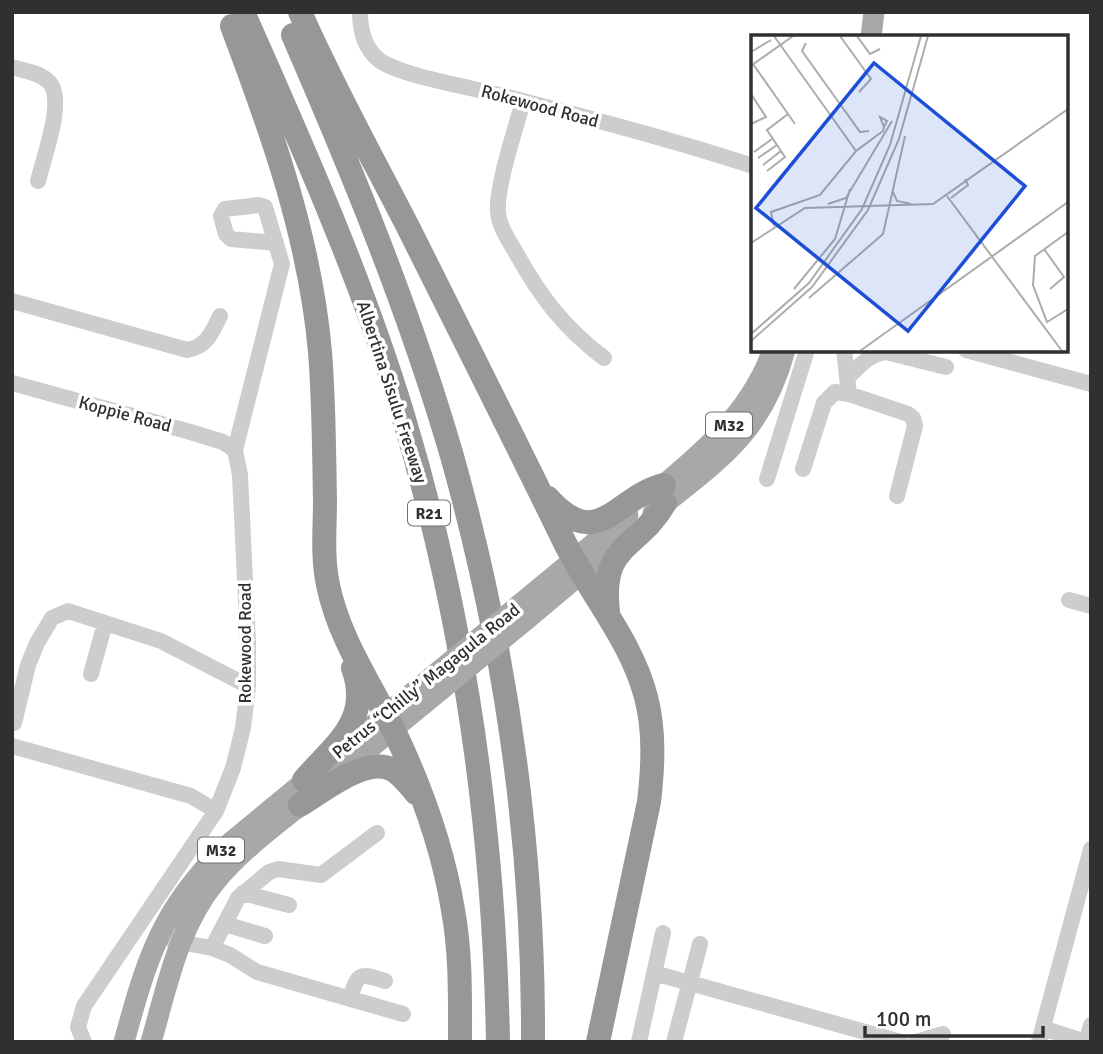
<svg xmlns="http://www.w3.org/2000/svg" width="1103" height="1054" font-family="Signika,sans-serif">
  <style>
    .lines { fill: none; stroke-linecap: round; stroke-linejoin: round }
    .minor { stroke: #cdcdcd; stroke-width: 16 }
    .major { stroke: #a8a8a8; stroke-width: 21 }
    .highway { stroke: #979797; stroke-width: 24 }
    .major-bridge { stroke: #a8a8a8; stroke-width: 21 }
    .labels { text-anchor: middle; stroke-width: 7; stroke-linejoin: round; paint-order: stroke }
    .shield { fill: #fff; stroke: #6e6e6e; stroke-width: 2 }
    .shield-label { font-size: 16px; font-weight: bold; fill: #303030 }
    .street-label { font-size: 18px; fill: #303030; stroke: #fff }
    .inset-road { fill: none; stroke: #acacac; stroke-width: 2 }
    .view { fill: #1d4ed8; fill-opacity: 0.15; stroke: #1d4ed8; stroke-width: 3.5 }
    .inset-edge { fill: none; stroke: #303030; stroke-width: 3.5 }
  </style>
  <rect width="100%" height="100%" fill="#fff"/>
  <g class="lines">
    <path class="minor" d="M 360,12 C 360,30 364,48 379,60 C 399,75 464,86 491,93 C 579,115 667,138 753,166
      M 12,67 C 24,71 39,72 48,81 C 67,97 43,159 38,181
      M 523,101 C 516,128 496,186 498,212 C 499,226 508,239 515,251 C 539,295 564,328 604,358
      M 12,301 L 187,350 C 207,347 212,332 220,316
      M 844,350 L 849,394 L 908,414 L 913,418 L 915,426 L 897,496
      M 966,350 L 1091,384
      M 848,377 C 860,366 869,354 886,352 L 946,367
      M 12,383 L 187,431 L 223,442 L 235,450
      M 235,450 L 282,264 L 265,207 L 259,205 L 225,209 L 221,216 L 226,234 L 231,239 L 276,243
      M 803,469 L 824,403 L 835,392 L 849,394
      M 767,479 L 807,350
      M 1069,600 L 1091,606
      M 91,674 L 105,623
      M 14,723 L 28,665 L 37,643 L 52,618 L 68,611 L 161,641 L 248,686
      M 12,746 L 191,796 L 216,811
      M 243,893 L 289,905
      M 225,924 L 265,936
      M 173,941 L 212,948 L 230,955 L 257,972 L 403,1014
      M 212,948 L 238,898 L 269,872 L 278,869 L 321,875 L 377,833
      M 654,973 L 901,1042
      M 350,999 C 358,972 359,973 385,981
      M 1043,1028 L 1086,1042 L 1091,1025
      M 84,1042 L 78,1027 L 84,1006 L 216,811 L 233,768 L 243,728 L 248,686 L 248,643 L 240,475 L 235,450
      M 639,1042 L 663,933
      M 674,1042 L 700,944
      M 916,1042 L 943,1034
      M 1039,1042 L 1091,849"/>
    <path class="major" d="M 871,37 L 874,12
      M 653,494 C 701,454 748,415 771,355
      M 653,513 C 717,461 762,435 785,350
      M 507,615 L 628,515
      M 526,620 L 626,536
      M 336,776 L 442,689
      M 124,1042 C 147,958 161,910 225,847 L 434,675
      M 151,1042 C 167,987 178,927 215,882 C 242,849 279,823 312,796"/>
    <path class="highway" d="M 243,12 C 301,143 360,275 402,412 C 464,616 494,828 498,1042
      M 300,12 C 332,85 371,155 407,225 C 460,331 513,436 565,543 C 591,595 631,640 646,697 C 655,732 653,767 649,802 L 598,1042
      M 232,26 C 272,132 310,238 320,352 C 324,401 324,451 325,500 C 325,528 322,557 328,585 C 340,644 378,694 402,748 C 425,799 444,854 453,910 C 461,953 460,998 460,1042
      M 293,35 C 353,173 410,312 452,456 C 505,645 534,845 533,1042
      M 548,498 C 599,554 615,497 664,485
      M 608,612 C 600,542 637,551 665,503
      M 304,780 C 335,744 372,721 353,668
      M 300,805 C 322,792 367,755 393,770 C 402,775 409,785 416,793"/>
    <path class="major-bridge" d="M 434,675 L 507,615
      M 442,689 L 526,620"/>
  </g>
  <g class="labels">
    <g class="shield">
      <rect x="706" y="412.5" width="46" height="25" rx="5"/>
      <rect x="408" y="500.5" width="42" height="25" rx="5"/>
      <rect x="198" y="837.5" width="46" height="25" rx="5"/>
    </g>
    <g class="shield-label">
      <text x="729" y="431">M32</text>
      <text x="429" y="519">R21</text>
      <text x="221" y="856">M32</text>
    </g>
    <g class="street-label">
      <text transform="translate(540 106) rotate(15)" y="6">Rokewood Road</text>
      <text transform="translate(392 392) rotate(72)" y="6">Albertina Sisulu Freeway</text>
      <text transform="translate(125 414) rotate(15)" y="6">Koppie Road</text>
      <text transform="translate(245 643) rotate(-90)" y="6">Rokewood Road</text>
      <text transform="translate(426 681) rotate(-39)" y="6">Petrus “Chilly” Magagula Road</text>
    </g>
  </g>
  <g transform="translate(751 35)">
    <rect width="317" height="317" fill="#fff"/>
    <path class="inset-road" d="M 23,1 L 105,116M 89,1 L 120,44 L 108,57M 106,1 L 119,19 L 129,14M 55,8 L 51,16 L 109,97 L 118,96M 0,17 L 20,5M 2,29 L 44,89M 1,30 L 42,1M 0,59 L 15,82 L 0,89M 3,117 L 21,104M 7,123 L 26,110M 12,130 L 30,116M 16,136 L 34,122 L 16,95 L 37,79M 142,157 L 146,166 L 160,169M 196,161 L 311,316M 200,163 L 217,150 L 214,144M 77,169 L 95,163 L 141,86M 23,191 L 20,177 L 69,160 L 105,116 L 132,96 L 133,92 L 136,86 L 129,82 L 133,92M 317,197 L 284,221 L 282,250 L 296,287 L 317,274M 0,208 L 54,173 L 182,169 L 317,74M 293,214 L 313,242 L 299,254M 43,254 L 84,204 L 99,154M 58,263 L 132,199 L 154,101M 0,299 L 58,248 L 111,174 L 139,110 L 170,1M 0,306 L 61,252 L 117,175 L 148,104 L 177,1M 109,316 L 317,167"/>
    <path class="view" d="M 123,28 L 274,151 L 157,296 L 5,173 Z"/>
    <rect width="317" height="317" class="inset-edge"/>
  </g>
  <rect width="1103" height="1054" fill="none" stroke="#303030" stroke-width="28"/>
  <path d="M865 1026v10h178v-10" fill="none" stroke="#303030" stroke-width="3.5"/>
  <text x="876" y="1026" font-size="21" fill="#303030" stroke="#ffffff" stroke-width="5" paint-order="stroke">100 m</text>
</svg>
